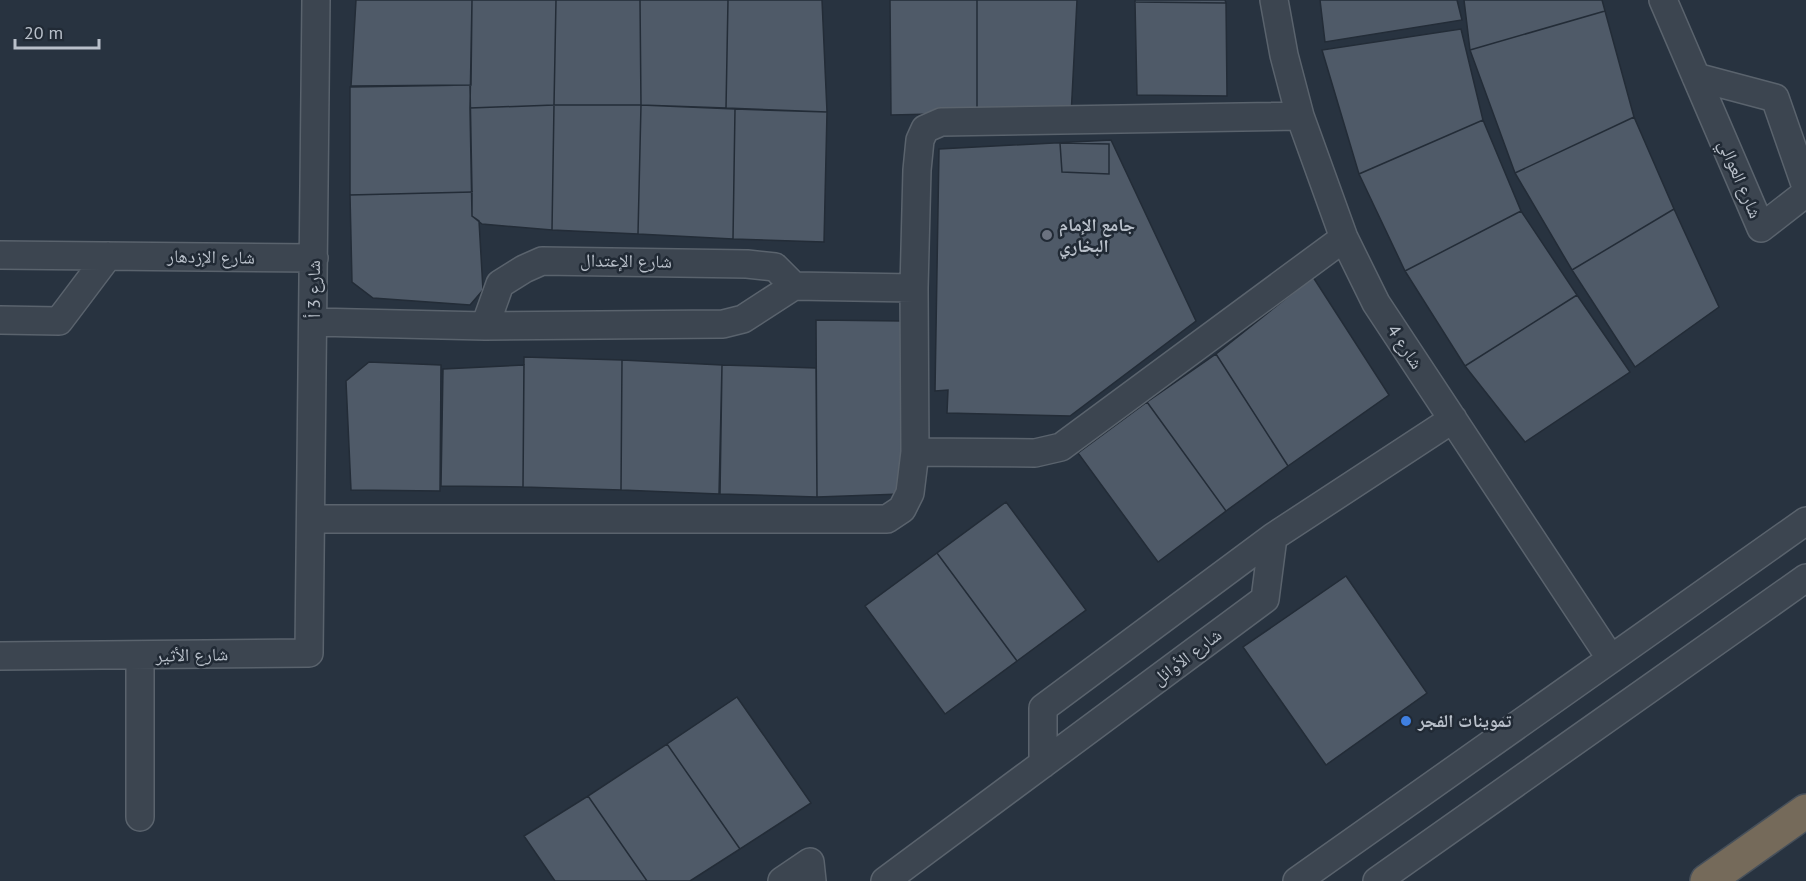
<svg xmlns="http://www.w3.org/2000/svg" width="1806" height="881" font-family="'PT Sans','Noto Naskh Arabic',sans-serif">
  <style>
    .building { fill: #4f5a68; stroke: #232c37; stroke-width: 1.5 }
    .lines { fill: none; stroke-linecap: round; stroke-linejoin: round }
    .minor-casing { stroke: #5a636d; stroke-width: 30 }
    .highway-casing { stroke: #47505a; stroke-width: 36 }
    .minor { stroke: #3c4550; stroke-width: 27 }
    .highway { stroke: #756a5a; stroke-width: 33 }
    .worship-dot { fill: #6b7280; stroke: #212a35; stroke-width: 2 }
    .shop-dot { fill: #3f7fe0; stroke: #212a35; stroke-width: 2 }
    .labels { text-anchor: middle; stroke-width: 5; stroke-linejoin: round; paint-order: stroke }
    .street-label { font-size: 18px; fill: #b9c0ca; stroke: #212a35 }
    .poi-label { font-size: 18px; font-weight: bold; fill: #b9c0ca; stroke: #212a35; text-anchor: start }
  </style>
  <rect width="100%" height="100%" fill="#283340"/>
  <path class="building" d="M 356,0 L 472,0 L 471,85 L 351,86 Z
    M 472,0 L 556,0 L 554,105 L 470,108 Z
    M 556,0 L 640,0 L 641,105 L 554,105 Z
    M 640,0 L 728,0 L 726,108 L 641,105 Z
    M 728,0 L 822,0 L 827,112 L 726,108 Z
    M 890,0 L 977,0 L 977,113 L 891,115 Z
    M 977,0 L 1077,0 L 1071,116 L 977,113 Z
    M 1135,0 L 1225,0 L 1226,3 L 1135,2 Z
    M 1320,0 L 1457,0 L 1462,20 L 1325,42 Z
    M 1464,0 L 1602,0 L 1605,11 L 1470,50 Z
    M 1135,2 L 1226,3 L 1227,96 L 1137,95 Z
    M 1605,11 L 1634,117 L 1515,173 L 1470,50 Z
    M 1461,29 L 1483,120 L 1359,174 L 1322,50 Z
    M 470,85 L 472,192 L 350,195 L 350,87 Z
    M 554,105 L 641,105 L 638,234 L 552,230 Z
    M 554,105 L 552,230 L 482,224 L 472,216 L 470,108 Z
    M 641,105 L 735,109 L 733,239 L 638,234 Z
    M 735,109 L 827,112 L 824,242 L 733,239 Z
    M 1634,117 L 1674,209 L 1572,270 L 1515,173 Z
    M 1483,120 L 1521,211 L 1405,271 L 1359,174 Z
    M 1111,140 L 1196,321 L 1070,416 L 947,413 L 948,390 L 935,391 L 939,149 Z
    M 1060,143 L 1109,144 L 1109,174 L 1062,172 Z
    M 472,192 L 472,216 L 479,221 L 483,290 L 470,305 L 373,298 L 352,282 L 350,195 Z
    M 1674,209 L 1719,307 L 1635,367 L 1572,270 Z
    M 1521,211 L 1577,295 L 1465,366 L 1405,271 Z
    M 1313,277 L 1389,395 L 1288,466 L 1216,354 Z
    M 1577,295 L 1630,372 L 1525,442 L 1465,366 Z
    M 816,320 L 904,321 L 901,494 L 817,497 Z
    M 1216,354 L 1288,466 L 1226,511 L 1147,402 Z
    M 524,357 L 622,360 L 621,490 L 523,487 Z
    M 622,360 L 722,365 L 719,494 L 621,490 Z
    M 369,362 L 441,365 L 440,491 L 351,490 L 346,381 Z
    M 524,365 L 523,487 L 441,486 L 443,369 Z
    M 722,365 L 816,368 L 817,497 L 720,494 Z
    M 1147,402 L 1226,511 L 1158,562 L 1078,453 Z
    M 1006,502 L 1086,610 L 1017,661 L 937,553 Z
    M 937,553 L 1017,661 L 945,714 L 865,606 Z
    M 1346,576 L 1427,693 L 1326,765 L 1243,647 Z
    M 737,697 L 811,803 L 740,849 L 667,744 Z
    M 667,744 L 740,849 L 690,881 L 647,881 L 588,796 Z
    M 588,796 L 647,881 L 555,881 L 524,836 Z"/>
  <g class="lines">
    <defs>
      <path id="minor" d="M 1274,0 L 1284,55 L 1300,116 L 1344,238 L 1376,303 L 1611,659
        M 1663,0 L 1761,228 L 1806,193
        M 1696,77 L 1775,98 L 1806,187
        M 0,255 L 314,258
        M 0,320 L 59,321 L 108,256
        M 314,322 L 485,326 L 723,324 L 743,319 L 794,286 L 914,288
        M 485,326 L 500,284 L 524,269 L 542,261 L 747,264 L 775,267 L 794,286
        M 915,452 L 1035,453 L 1061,447 L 1344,238
        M 312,519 L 887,519 L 902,509 L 910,493 L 915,452 L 914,288 L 917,170 L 920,140 L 925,129 L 941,122 L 1300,116
        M 0,656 L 309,653 L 316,0
        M 1043,764 L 1043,708 L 1273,537
        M 140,817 L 140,656
        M 782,881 L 810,862 L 812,881
        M 885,881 L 1265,599 L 1273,537 L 1453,419
        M 1297,881 L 1806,521
        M 1377,881 L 1806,578"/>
      <path id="highway" d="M 1707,881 L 1806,811"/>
    </defs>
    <use href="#minor" class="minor-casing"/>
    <use href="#highway" class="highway-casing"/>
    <use href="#minor" class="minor"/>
    <use href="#highway" class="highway"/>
  </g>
  <circle class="worship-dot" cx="1047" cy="235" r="6"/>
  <circle class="shop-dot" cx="1406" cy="721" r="6"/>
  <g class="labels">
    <g class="street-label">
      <text transform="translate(1740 179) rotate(67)" y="6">شارع العوالي</text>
      <text transform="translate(211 257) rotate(1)" y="6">شارع الإزدهار</text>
      <text transform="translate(626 261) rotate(1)" y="6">شارع الإعتدال</text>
      <text transform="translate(314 289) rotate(-90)" y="6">شارع 3 أ</text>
      <text transform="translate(1405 347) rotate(56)" y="6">شارع 4</text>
      <text transform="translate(192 655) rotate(-1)" y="6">شارع الأثير</text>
      <text transform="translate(1187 657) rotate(-37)" y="6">شارع الأوائل</text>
    </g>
    <g class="poi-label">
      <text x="1059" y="231">جامع الإمام<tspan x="1059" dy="21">البخاري</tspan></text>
      <text x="1418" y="727">تموينات الفجر</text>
    </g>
  </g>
  <path d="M15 39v9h84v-9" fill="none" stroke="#b9c0ca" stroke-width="3"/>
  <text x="24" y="39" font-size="18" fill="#b9c0ca" stroke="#212a35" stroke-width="4.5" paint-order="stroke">20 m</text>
</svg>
